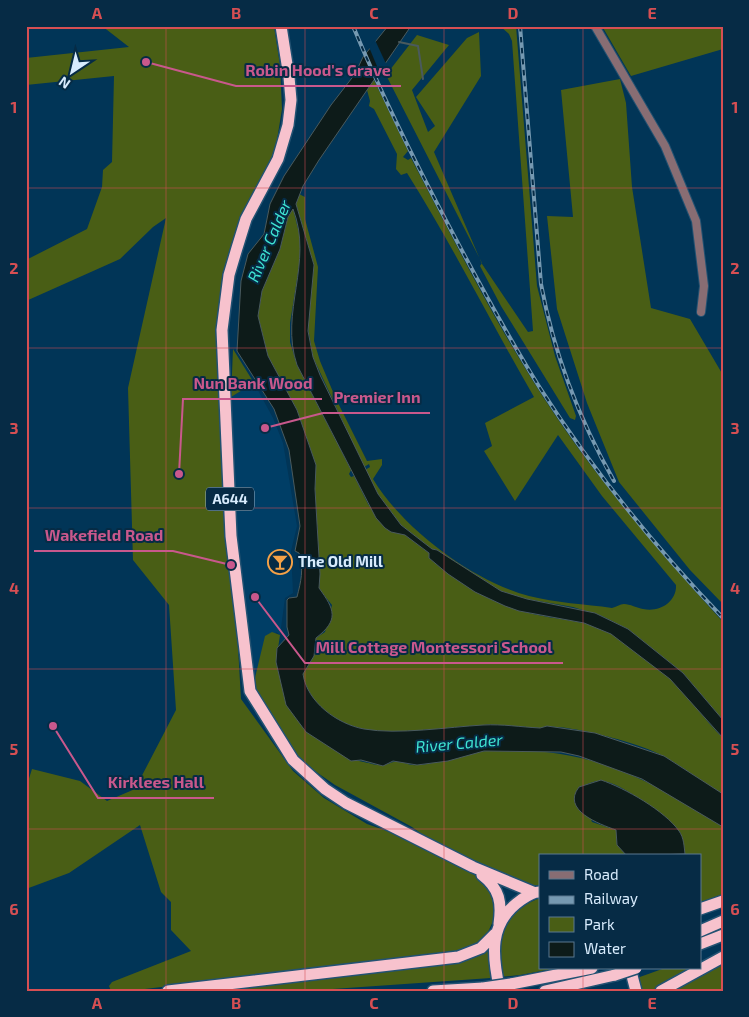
<svg xmlns="http://www.w3.org/2000/svg" width="749" height="1017" font-family="'Exo 2',sans-serif">
  <style>
    .built { fill: #003e66 }
    .green { fill: #495e15 }
    .water { fill: #0d1b19; stroke: #4a5a5d }
    .pier { fill: #013557 }
    .lines { fill: none; stroke-linecap: round; stroke-linejoin: round }
    .stream { stroke: #4a5a5d; stroke-width: 2 }
    .minor-casing { stroke: #235272; stroke-width: 10 }
    .highway-casing { stroke: #235272; stroke-width: 14 }
    .minor { stroke: #886d73; stroke-width: 8 }
    .highway { stroke: #f7c2cd; stroke-width: 11 }
    .rail-casing { stroke: #7699b1; stroke-width: 4 }
    .rail { stroke: #062b45; stroke-width: 2; stroke-dasharray: 5.5; stroke-linecap: butt }
    .highway-bridge-casing { stroke: #235272; stroke-width: 14; stroke-linecap: butt }
    .highway-bridge { stroke: #f7c2cd; stroke-width: 11 }
    .grid { fill: none; stroke: #d64f53; stroke-width: 1; stroke-opacity: 0.55 }
    .labels { text-anchor: middle; stroke-width: 4; stroke-linejoin: round; paint-order: stroke }
    .shield { fill: #062b45; stroke: #99b2c6; stroke-width: 1 }
    .shield-label { font-size: 14px; font-weight: bold; fill: #d8ecfd }
    .poi-label { font-size: 15px; font-weight: bold; fill: #d8ecfd; stroke: #062b45; text-anchor: start }
    .water-label { font-size: 16px; font-style: italic; fill: #3fe4d3; stroke: #062b45 }
    .leader { fill: none; stroke: #c9588c; stroke-width: 2 }
    .callout-dot { fill: #c9588c; stroke: #062b45; stroke-width: 2 }
    .callout-label { font-size: 16px; text-anchor: middle; font-weight: bold; fill: #c9588c; stroke: #062b45; stroke-width: 4; stroke-linejoin: round; paint-order: stroke }
    .neatline { fill: none; stroke: #d64f53; stroke-width: 2 }
    .grid-label { font-size: 16px; text-anchor: middle; font-weight: bold; fill: #d64f53 }
  </style>
  <rect width="100%" height="100%" fill="#013557"/>
  <path class="built" d="M 254,383 L 273,418 L 283,443 L 297,526 L 291,551 L 293,593 L 285,598 L 280,635 L 276,632 L 253,683 L 236,545 L 231,397 Z"/>
  <path class="green" d="M 102,26 L 274,26 L 280,65 L 282,109 L 275,152 L 241,222 L 220,337 L 241,699 L 293,771 L 324,798 L 367,824 L 410,839 L 470,872 L 482,880 L 495,899 L 496,911 L 494,919 L 488,932 L 478,944 L 457,954 L 413,957 L 128,991 L 111,991 L 109,986 L 112,982 L 191,951 L 171,930 L 171,902 L 161,892 L 140,825 L 69,873 L 26,889 L 26,788 L 32,769 L 80,781 L 107,801 L 135,789 L 176,710 L 169,605 L 133,560 L 128,388 L 166,218 L 153,227 L 120,259 L 26,301 L 26,260 L 87,229 L 102,187 L 103,170 L 112,162 L 114,76 L 26,85 L 26,58 L 129,47 Z
    M 500,26 L 516,26 L 537,286 L 555,356 L 576,416 L 575,420 L 570,418 L 501,306 L 480,266 L 482,263 L 386,75 L 417,35 L 449,45 L 412,90 L 428,132 L 435,126 L 416,97 L 467,38 L 479,32 L 481,76 L 434,152 L 482,264 L 528,332 L 533,331 L 512,41 L 509,34 Z
    M 602,26 L 723,26 L 723,49 L 631,76 Z
    M 620,79 L 626,103 L 632,187 L 651,308 L 690,319 L 723,375 L 723,604 L 690,570 L 619,482 L 587,403 L 557,309 L 547,216 L 573,217 L 561,90 Z
    M 374,80 L 408,151 L 403,157 L 408,160 L 411,158 C 450,233 488,309 533,381 C 587,468 655,547 723,622 L 723,720 L 683,673 L 628,629 L 602,616 L 573,607 L 527,599 L 501,591 L 437,550 L 432,549 L 401,525 L 378,494 L 365,470 L 370,467 L 369,464 L 364,467 L 313,357 L 307,322 L 314,265 L 296,204 L 299,194 L 305,197 L 305,219 L 318,267 L 314,341 L 320,361 L 336,399 L 367,461 L 382,459 L 382,465 L 373,479 C 402,528 474,582 529,596 C 556,603 585,604 612,608 C 616,607 620,604 624,604 C 630,604 637,608 643,609 C 659,613 677,602 676,585 L 602,496 L 558,435 L 515,501 L 484,451 L 492,446 L 485,423 L 534,397 C 491,323 453,246 407,173 L 401,175 L 396,169 L 397,154 L 374,109 L 369,106 L 370,101 L 367,90 Z
    M 293,209 L 301,241 L 301,254 L 290,323 L 290,342 L 297,365 L 351,470 L 349,474 L 351,477 L 354,476 L 368,504 L 385,528 L 405,535 L 429,553 L 429,558 C 462,587 499,608 543,616 C 562,620 584,621 602,629 C 629,642 658,665 678,686 C 694,703 706,722 723,738 L 723,794 C 703,783 685,768 665,757 C 646,745 561,721 540,728 C 521,727 503,724 483,725 C 448,727 398,735 364,729 C 337,724 307,702 303,674 L 314,656 L 316,638 L 325,632 L 332,605 L 319,589 L 320,574 L 315,489 L 316,465 L 297,410 L 268,356 L 258,316 L 262,291 L 280,249 L 288,217 Z
    M 233,349 L 254,383 L 231,397 Z
    M 272,632 L 280,635 L 276,662 L 287,705 L 351,761 C 362,759 375,767 384,765 C 390,764 392,761 398,762 C 405,762 410,766 417,765 C 441,764 463,752 487,751 C 585,745 643,775 723,827 L 723,895 L 700,903 L 700,856 L 682,856 L 685,854 L 680,832 L 675,827 C 661,814 621,782 602,781 C 595,780 586,785 579,787 L 592,822 L 616,830 L 617,845 L 627,856 L 540,856 L 540,885 L 529,886 L 516,883 L 433,842 L 412,827 L 335,785 L 302,762 L 286,743 L 253,686 L 265,636 Z
    M 540,898 L 540,968 L 558,968 L 520,975 L 499,977 C 494,941 504,911 540,898 Z
    M 490,945 L 489,962 L 491,978 L 304,991 L 193,991 L 335,976 Z
    M 723,963 L 723,991 L 666,991 Z
    M 665,968 L 692,968 L 656,991 L 640,991 L 637,978 Z"/>
  <path class="water" d="M 388,26 L 411,26 L 319,160 L 303,186 L 296,204 L 314,265 L 308,331 L 313,357 L 320,375 L 378,494 L 401,525 L 432,549 L 437,550 L 501,591 L 527,599 L 595,613 L 628,629 L 683,673 L 723,720 L 723,738 L 670,679 L 611,634 L 584,623 L 519,611 L 505,606 L 475,592 L 448,574 L 429,558 L 429,553 L 405,535 L 391,532 L 385,528 L 376,518 L 297,365 C 279,312 314,263 293,209 L 288,217 L 280,249 L 262,291 L 258,316 L 268,356 L 297,410 L 316,465 L 315,489 L 320,574 L 319,588 C 335,610 339,620 316,638 L 314,656 L 303,674 C 307,702 337,724 364,729 C 398,735 448,727 483,725 C 503,724 521,727 540,728 L 547,726 L 595,733 L 664,756 L 723,794 L 723,827 L 642,779 L 579,756 L 561,752 L 484,751 L 448,761 L 417,765 L 393,761 L 383,766 L 361,760 L 351,761 L 306,732 L 286,705 L 276,662 L 277,648 L 289,635 L 287,627 L 287,600 L 289,598 L 297,597 C 301,581 304,570 299,553 L 295,551 L 300,526 L 289,450 L 274,409 L 237,351 L 241,281 L 248,254 L 264,234 L 270,204 L 284,176 L 331,105 L 355,74 L 363,57 Z
    M 601,780 C 625,788 665,811 679,831 C 684,838 684,846 685,854 L 627,856 L 617,845 L 616,830 C 599,824 561,810 579,787 Z"/>
  <path class="pier" d="M 375,40 L 388,68 L 381,76 L 369,47 Z"/>
  <g class="lines">
    <path class="stream" d="M 399,42 L 418,46 L 423,79"/>
    <defs>
      <path id="minor" d="M 595,26 L 665,146 L 696,221 L 704,286 L 701,312"/>
      <path id="highway" d="M 281,26 L 289,77 L 291,100 L 288,125 L 278,159 L 246,219 L 237,248 L 229,275 L 222,330 L 231,536 L 250,691 L 293,760 L 325,789 L 346,803 L 473,867 L 533,892
        M 482,875 C 500,889 502,903 499,924
        M 700,909 L 723,901
        M 700,931 L 723,921
        M 700,944 L 723,935
        M 630,968 L 636,991
        M 511,984 L 592,968
        M 168,991 L 458,957 L 481,948 L 495,934
        M 433,991 L 483,988
        M 500,991 C 492,956 488,923 521,900 C 527,896 532,892 539,892
        M 545,991 L 615,975
        M 661,991 L 723,957"/>
    </defs>
    <use href="#minor" class="minor-casing"/>
    <use href="#highway" class="highway-casing"/>
    <use href="#minor" class="minor"/>
    <use href="#highway" class="highway"/>
    <defs>
      <path id="rail" d="M 353,26 C 382,96 416,164 451,230 C 479,283 508,337 540,388 C 592,469 656,548 723,618
        M 520,26 L 541,284 C 554,354 579,419 614,481"/>
    </defs>
    <use href="#rail" class="rail-casing"/>
    <use href="#rail" class="rail"/>
    <defs>
      <path id="highway-bridge" d="M 615,975 L 636,968
        M 483,988 L 511,984"/>
    </defs>
    <use href="#highway-bridge" class="highway-bridge-casing"/>
    <use href="#highway-bridge" class="highway-bridge"/>
  </g>
  <path class="grid" d="M 166,26 L 166,991M 305,26 L 305,991M 444,26 L 444,991M 583,26 L 583,856M 26,188 L 723,188M 26,348 L 723,348M 26,508 L 723,508M 26,669 L 723,669M 26,829 L 723,829M 583,968 L 583,991"/>
  <defs>
    <symbol id="bar-ring" viewBox="-11 -11 22 22"><circle r="9.5" fill="#062b45" stroke="#f6a247" stroke-width="1.5"/><path d="M-6-5H6L.8 .8V4.5H3.5V6h-7V4.5H-.8V.8Z" fill="#f6a247"/></symbol>
  </defs>
  <g fill-rule="evenodd">
    <use href="#bar-ring" x="266" y="548" width="28" height="28"/>
  </g>
  <g class="labels">
    <rect class="shield" x="206" y="487.5" width="48" height="23" rx="4"/>
    <g class="shield-label">
      <text x="230" y="504">A644</text>
    </g>
    <g class="poi-label">
      <text x="298" y="567">The Old Mill</text>
    </g>
    <g class="water-label">
      <text transform="translate(269 241) rotate(-67)" y="6">River Calder</text>
      <text transform="translate(459 743) rotate(-5)" y="6">River Calder</text>
    </g>
  </g>
  <path class="leader" d="M146 62L236 86H401M179 474L183 399H322M265 428L323 413H430M231 565L173 551H34M255 597L305 663H563M53 726L98 798H214"/>
  <g class="callout-dot">
    <circle cx="146" cy="62" r="5"/>
    <circle cx="179" cy="474" r="5"/>
    <circle cx="265" cy="428" r="5"/>
    <circle cx="231" cy="565" r="5"/>
    <circle cx="255" cy="597" r="5"/>
    <circle cx="53" cy="726" r="5"/>
  </g>
  <g class="callout-label">
    <text x="318" y="76">Robin Hood's Grave</text>
    <text x="253" y="389">Nun Bank Wood</text>
    <text x="377" y="403">Premier Inn</text>
    <text x="104" y="541">Wakefield Road</text>
    <text x="434" y="653">Mill Cottage Montessori School</text>
    <text x="156" y="788">Kirklees Hall</text>
  </g>
  <rect width="749" height="1017" fill="none" stroke="#062b45" stroke-width="55"/>
  <rect x="539" y="854" width="162" height="115" fill="#062b45" stroke="#5a788f"/>
  <rect x="549" y="871" width="25" height="8" fill="#886d73" stroke="#5a788f"/>
  <text x="584" y="880" font-size="15" fill="#d8ecfd">Road</text>
  <rect x="549" y="896" width="25" height="8" fill="#7699b1" stroke="#5a788f"/>
  <text x="584" y="904" font-size="15" fill="#d8ecfd">Railway</text>
  <rect x="549" y="917" width="25" height="15" fill="#495e15" stroke="#5a788f"/>
  <text x="584" y="930" font-size="15" fill="#d8ecfd">Park</text>
  <rect x="549" y="942" width="25" height="15" fill="#0d1b19" stroke="#5a788f"/>
  <text x="584" y="954" font-size="15" fill="#d8ecfd">Water</text>
  <g transform="translate(72 72) rotate(215)" stroke="#062b45" stroke-width="4" paint-order="stroke">
  <path d="M0-4L9 19L0 12L-9 19Z" fill="#d8ecfd"/>
  <text y="-8" font-size="14" font-weight="bold" text-anchor="middle" fill="#d8ecfd">N</text>
  </g>
  <rect x="28" y="28" width="694" height="962" class="neatline"/>
  <g class="grid-label">
    <text x="97" y="19">A</text>
    <text x="236" y="19">B</text>
    <text x="374" y="19">C</text>
    <text x="513" y="19">D</text>
    <text x="652" y="19">E</text>
    <text x="14" y="113">1</text>
    <text x="735" y="113">1</text>
    <text x="14" y="274">2</text>
    <text x="735" y="274">2</text>
    <text x="14" y="434">3</text>
    <text x="735" y="434">3</text>
    <text x="14" y="594">4</text>
    <text x="735" y="594">4</text>
    <text x="14" y="755">5</text>
    <text x="735" y="755">5</text>
    <text x="14" y="915">6</text>
    <text x="735" y="915">6</text>
    <text x="97" y="1009">A</text>
    <text x="236" y="1009">B</text>
    <text x="374" y="1009">C</text>
    <text x="513" y="1009">D</text>
    <text x="652" y="1009">E</text>
  </g>
</svg>
